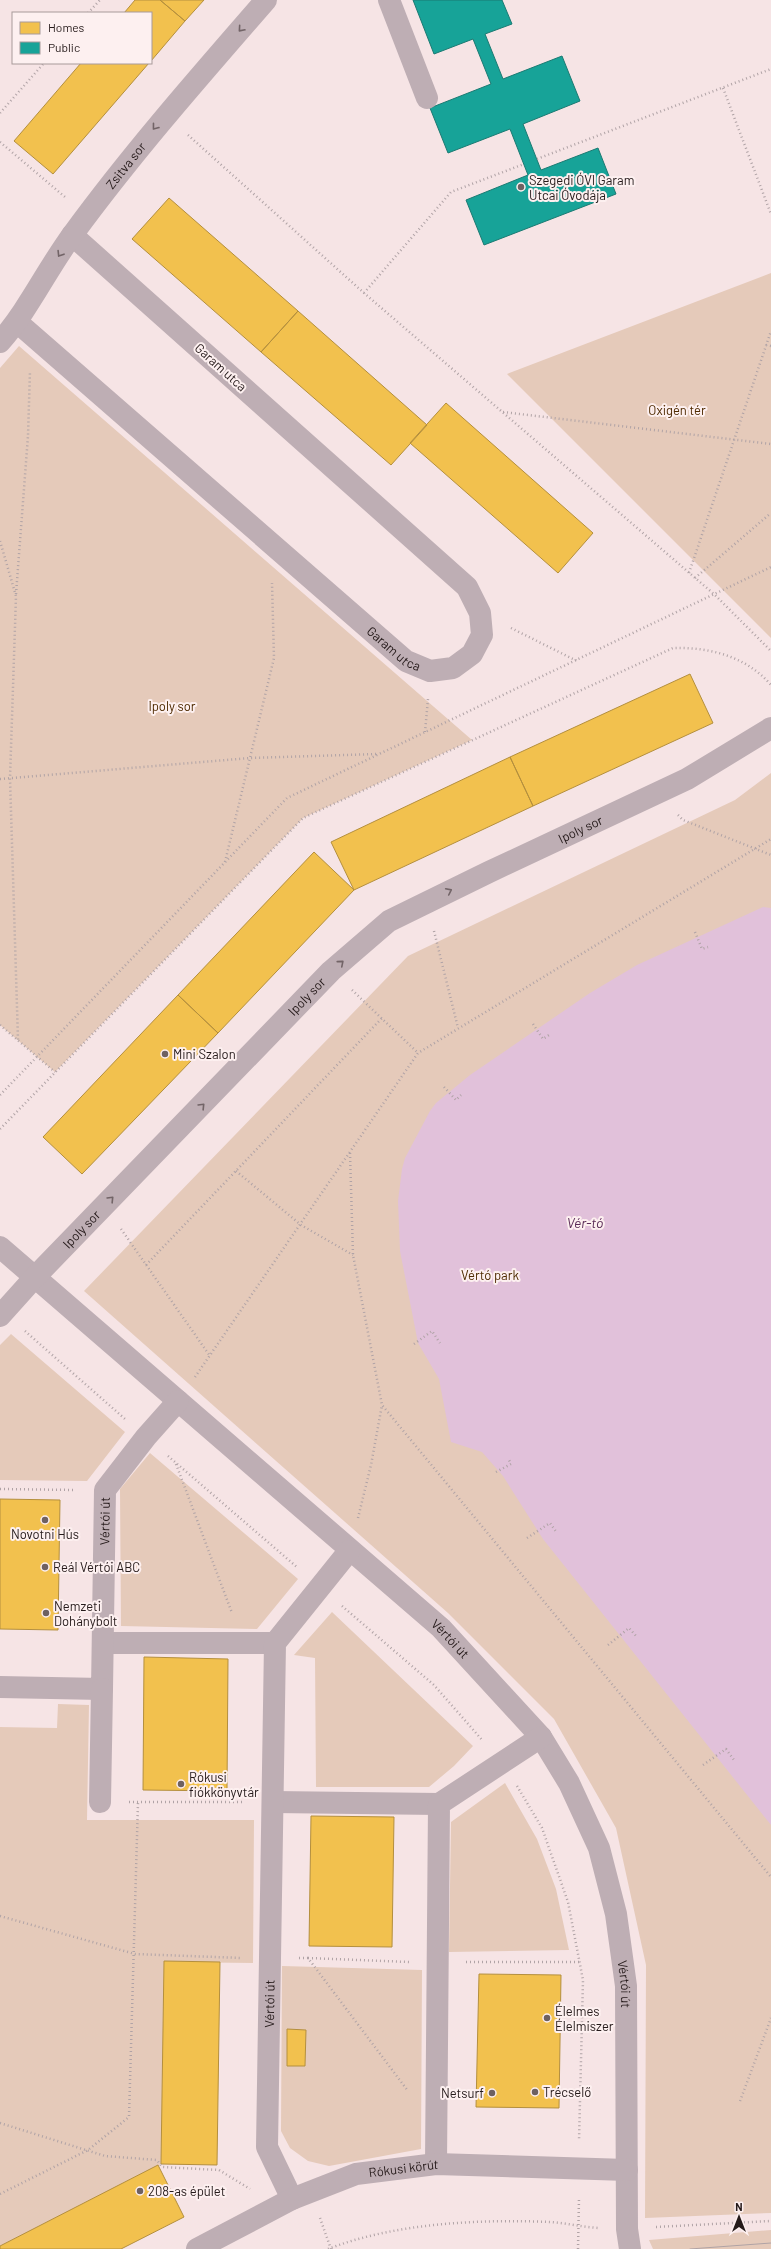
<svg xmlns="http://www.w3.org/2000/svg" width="771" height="2249" font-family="Barlow,sans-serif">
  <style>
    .green { fill: #e5caba }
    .water { fill: #e1c1da }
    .homes { fill: #f2c14e; stroke: #b48f3e }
    .public { fill: #17a398; stroke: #1b7a72 }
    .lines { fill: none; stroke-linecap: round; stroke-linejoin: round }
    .path { stroke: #b0a3a6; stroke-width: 2.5; stroke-dasharray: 1 3; stroke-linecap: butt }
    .minor { stroke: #beaeb4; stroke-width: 22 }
    .tram { stroke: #b0a3a5; stroke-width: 1 }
    .oneway { stroke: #726467 }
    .poi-dot { fill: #6e6161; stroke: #fdf0f0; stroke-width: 1.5 }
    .labels { text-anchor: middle; stroke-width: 4; stroke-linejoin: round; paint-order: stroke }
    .street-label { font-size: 13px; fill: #251a1a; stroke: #fdf0f0 }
    .poi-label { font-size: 13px; fill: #251a1a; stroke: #fdf0f0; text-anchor: start }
    .park-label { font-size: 13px; fill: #4e2a00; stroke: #fdf0f0 }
    .water-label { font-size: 14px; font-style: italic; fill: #5a2b57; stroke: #fdf0f0 }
  </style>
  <rect width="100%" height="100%" fill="#f6e4e5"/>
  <path class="green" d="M 771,273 L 771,638 L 507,374 Z
    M 19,346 L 472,740 L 303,818 L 55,1072 L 0,1025 L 0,368 Z
    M 771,773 L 771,2213 L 645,2218 L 646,1965 L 616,1828 L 554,1719 L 448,1613 L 84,1291 L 408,956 L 735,800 Z
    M 11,1334 L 125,1432 L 87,1481 L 0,1480 L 0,1345 Z
    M 150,1453 L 298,1579 L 257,1629 L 121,1626 L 120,1489 Z
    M 332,1612 L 473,1746 L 454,1766 L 429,1787 L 316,1787 L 315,1658 L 294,1655 Z
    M 58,1704 L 89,1705 L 87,1820 L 254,1820 L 253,1963 L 164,1962 L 161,2164 L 0,2246 L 0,1727 L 57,1728 Z
    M 505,1783 L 537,1839 L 556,1889 L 569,1950 L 449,1952 L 451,1822 Z
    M 282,1966 L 422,1970 L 421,2149 L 329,2166 L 308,2161 L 290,2148 L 281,2131 Z
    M 771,2230 L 771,2249 L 653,2249 L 649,2240 Z"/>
  <path class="water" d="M 763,907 L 771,908 L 771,1825 L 543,1539 L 503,1476 L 482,1452 L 451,1442 L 439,1379 L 418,1343 L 400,1251 L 398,1201 L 402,1169 L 405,1158 L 430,1111 L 436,1103 L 470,1075 L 590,993 L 637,965 Z"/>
  <path class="homes" d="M 135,0 L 160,0 L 185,21 L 151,61 L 151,13 L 124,13 Z
    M 160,0 L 204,0 L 185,21 Z
    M 81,63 L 149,63 L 53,174 L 14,141 Z
    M 169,198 L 298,311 L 261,352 L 132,239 Z
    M 298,311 L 427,425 L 391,465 L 261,352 Z
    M 446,403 L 593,533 L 558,573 L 410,443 Z
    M 690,674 L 713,723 L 533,806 L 510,757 Z
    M 510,757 L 533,806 L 354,890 L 331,842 Z
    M 314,852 L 354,890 L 218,1033 L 178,995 Z
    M 178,995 L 218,1033 L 82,1174 L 43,1137 Z
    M 0,1499 L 60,1500 L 58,1630 L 0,1629 Z
    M 144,1657 L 228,1659 L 227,1791 L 143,1790 Z
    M 311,1816 L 394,1817 L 392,1947 L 309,1946 Z
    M 164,1961 L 220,1962 L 217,2165 L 161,2164 Z
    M 479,1974 L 561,1975 L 559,2108 L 476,2107 Z
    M 287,2029 L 306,2030 L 305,2066 L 287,2066 Z
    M 158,2165 L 184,2217 L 121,2249 L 0,2249 L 0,2246 Z"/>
  <path class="public" d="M 413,0 L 502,0 L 512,24 L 485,34 L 503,79 L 562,56 L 580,101 L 523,124 L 541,170 L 598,148 L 616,194 L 484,245 L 466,200 L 528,175 L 510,129 L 448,153 L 430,108 L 491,84 L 473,39 L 434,54 Z"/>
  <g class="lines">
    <path class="path" d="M 88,13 L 100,0
      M 723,88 L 771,214
      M 0,113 L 44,63
      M 188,135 L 364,293 L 715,595 L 771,651
      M 0,142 L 65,197
      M 537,159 L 771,69
      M 364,293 L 451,192 L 524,164
      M 766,345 L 771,346
      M 503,412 L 771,444
      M 0,541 L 16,596 L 10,778 L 18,1040
      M 689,573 L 771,331
      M 695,578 L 771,513
      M 16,594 L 28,436 L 30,371
      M 511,628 L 577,661
      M 425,732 L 428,699
      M 0,779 L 250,758 L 376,754
      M 678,815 L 683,820 L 771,855
      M 225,862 L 274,658 L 272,583
      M 434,931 L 458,1028
      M 695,932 L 702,949 L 708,947
      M 352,990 L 418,1053
      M 533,1024 L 543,1039 L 549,1035
      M 0,1025 L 55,1072
      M 444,1087 L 456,1100 L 461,1095
      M 0,1095 L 287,798 L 771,567
      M 0,1129 L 303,818 L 673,648 C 709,647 746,656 771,685
      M 350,1153 L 353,1255 L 382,1405 L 771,1877
      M 236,1171 L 301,1225 L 353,1255
      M 121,1229 L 210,1356
      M 146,1265 L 382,1018
      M 25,1331 L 125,1419
      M 414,1344 L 432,1331 L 440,1343
      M 195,1377 L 418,1053 L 771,839
      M 168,1456 L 298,1568
      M 176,1464 L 232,1613
      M 496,1472 L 511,1464 L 508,1458
      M 0,1489 L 75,1490
      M 358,1518 L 371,1465 L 382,1405
      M 527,1538 L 550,1523 L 557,1533
      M 342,1606 L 434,1685 L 483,1741
      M 608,1645 L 629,1628 L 637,1637
      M 703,1765 L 726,1749 L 734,1760
      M 517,1786 L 542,1828 L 568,1902 L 583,1980 L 579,2141
      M 129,1802 L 244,1802
      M 0,1916 L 135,1954 L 242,1958
      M 299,1958 L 308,1958 L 408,2091
      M 308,1958 L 409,1962
      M 466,1962 L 579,1962
      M 740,2101 L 771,2018
      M 0,2123 L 105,2156 L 157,2160 L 162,2167 L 219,2170 L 250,2189
      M 0,2194 L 88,2150 L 129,2117 L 138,1802
      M 320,2218 L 331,2249
      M 656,2227 L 771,2221
      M 328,2249 C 395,2223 479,2219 550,2222 C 566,2223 582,2227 599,2228
      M 578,2249 L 579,2198"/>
    <g class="minor">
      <path d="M 389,0 L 427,98"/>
      <path id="s1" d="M 17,322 L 406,661 L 430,671 L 453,668 L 472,654 L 482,635 L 480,613 L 467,587 L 72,235"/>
      <path id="s2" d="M 0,342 C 29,309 47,269 73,234 C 133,152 200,76 266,0"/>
      <path id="s3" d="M 0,1247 L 441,1628 L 541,1737 L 569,1783 L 599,1848 L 616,1914 L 626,1986 L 627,2229 L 630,2249"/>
      <path id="s4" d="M 0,1316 L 35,1277 L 331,971 L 389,921 L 489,872 L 687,779 L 771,728"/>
      <path d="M 103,1643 L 275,1643"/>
      <path id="s5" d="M 0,1687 L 102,1689 L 105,1490 L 146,1437 L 178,1401"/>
      <path d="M 100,1802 L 102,1689"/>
      <path d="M 273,1802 L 439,1804"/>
      <path d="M 436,2164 L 439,1804 L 541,1737"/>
      <path id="s6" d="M 292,2199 L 267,2147 L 275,1643 L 349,1551"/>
      <path id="s7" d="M 197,2249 L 292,2199 L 356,2174 L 436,2164 L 627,2170"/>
    </g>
    <path class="tram" d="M 690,2249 L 771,2243"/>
  </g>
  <defs><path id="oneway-chevron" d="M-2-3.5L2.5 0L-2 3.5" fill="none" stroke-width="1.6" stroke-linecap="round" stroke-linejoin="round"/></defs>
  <g class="oneway">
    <use href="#oneway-chevron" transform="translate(241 29) rotate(131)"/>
    <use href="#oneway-chevron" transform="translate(155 127) rotate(128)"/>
    <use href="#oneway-chevron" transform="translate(60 254) rotate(122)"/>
    <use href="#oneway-chevron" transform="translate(449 891) rotate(-26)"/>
    <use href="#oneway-chevron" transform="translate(341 963) rotate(-41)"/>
    <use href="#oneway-chevron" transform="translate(202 1106) rotate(-46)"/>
    <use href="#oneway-chevron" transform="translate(111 1199) rotate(-46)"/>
  </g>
  <g class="poi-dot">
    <circle cx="521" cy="187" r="4"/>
    <circle cx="165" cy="1054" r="4"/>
    <circle cx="45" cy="1520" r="4"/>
    <circle cx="45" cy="1567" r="4"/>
    <circle cx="46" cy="1613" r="4"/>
    <circle cx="181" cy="1784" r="4"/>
    <circle cx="547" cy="2018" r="4"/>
    <circle cx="535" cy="2092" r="4"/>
    <circle cx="492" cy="2093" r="4"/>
    <circle cx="140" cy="2191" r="4"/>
  </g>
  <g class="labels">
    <g class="street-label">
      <text dy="5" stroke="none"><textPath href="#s2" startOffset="217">Zsitva sor</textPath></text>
      <text transform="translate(221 367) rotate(42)" y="5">Garam utca</text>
      <text dy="5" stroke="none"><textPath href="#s1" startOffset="499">Garam utca</textPath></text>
      <text dy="5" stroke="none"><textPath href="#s4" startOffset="767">Ipoly sor</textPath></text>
      <text dy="5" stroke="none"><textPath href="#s4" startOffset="443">Ipoly sor</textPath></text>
      <text dy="5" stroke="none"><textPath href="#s4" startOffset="119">Ipoly sor</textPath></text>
      <text dy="5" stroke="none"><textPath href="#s5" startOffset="270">Vértói út</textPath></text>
      <text dy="5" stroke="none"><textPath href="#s3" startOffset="597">Vértói út</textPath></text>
      <text dy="5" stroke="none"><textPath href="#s3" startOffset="995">Vértói út</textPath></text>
      <text dy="5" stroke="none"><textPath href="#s6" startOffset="201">Vértói út</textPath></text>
      <text dy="5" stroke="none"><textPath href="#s7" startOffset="224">Rókusi körút</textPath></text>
    </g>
    <g class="poi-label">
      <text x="529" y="185">Szegedi ÓVI Garam<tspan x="529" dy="15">Utcai Óvodája</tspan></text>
      <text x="173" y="1059">Mini Szalon</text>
      <text x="45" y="1539" text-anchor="middle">Novotni Hús</text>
      <text x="53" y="1572">Reál Vértói ABC</text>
      <text x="54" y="1611">Nemzeti<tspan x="54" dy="15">Dohánybolt</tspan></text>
      <text x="189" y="1782">Rókusi<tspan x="189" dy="15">fiókkönyvtár</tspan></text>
      <text x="555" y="2016">Élelmes<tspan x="555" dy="15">Élelmiszer</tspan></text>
      <text x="543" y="2097">Trécselő</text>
      <text x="484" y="2098" text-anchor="end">Netsurf</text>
      <text x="148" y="2196">208-as épület</text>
    </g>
    <g class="park-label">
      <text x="677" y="415">Oxigén tér</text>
      <text x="172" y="711">Ipoly sor</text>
      <text x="490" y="1280">Vértó park</text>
    </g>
    <g class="water-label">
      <text x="585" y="1228">Vér-tó</text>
    </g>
  </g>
  <rect x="12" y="12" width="140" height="52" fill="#fdf0f0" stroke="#a79a9a"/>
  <rect x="20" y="22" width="20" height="12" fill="#f2c14e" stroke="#a79a9a"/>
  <text x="48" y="32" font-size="12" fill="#251a1a">Homes</text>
  <rect x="20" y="42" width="20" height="12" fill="#17a398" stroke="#a79a9a"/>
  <text x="48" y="52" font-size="12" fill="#251a1a">Public</text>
  <g transform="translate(739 2217)" stroke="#fdf0f0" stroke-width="3" paint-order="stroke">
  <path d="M0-3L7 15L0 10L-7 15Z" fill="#251a1a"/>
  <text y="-6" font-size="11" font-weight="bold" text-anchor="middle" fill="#251a1a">N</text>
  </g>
</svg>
